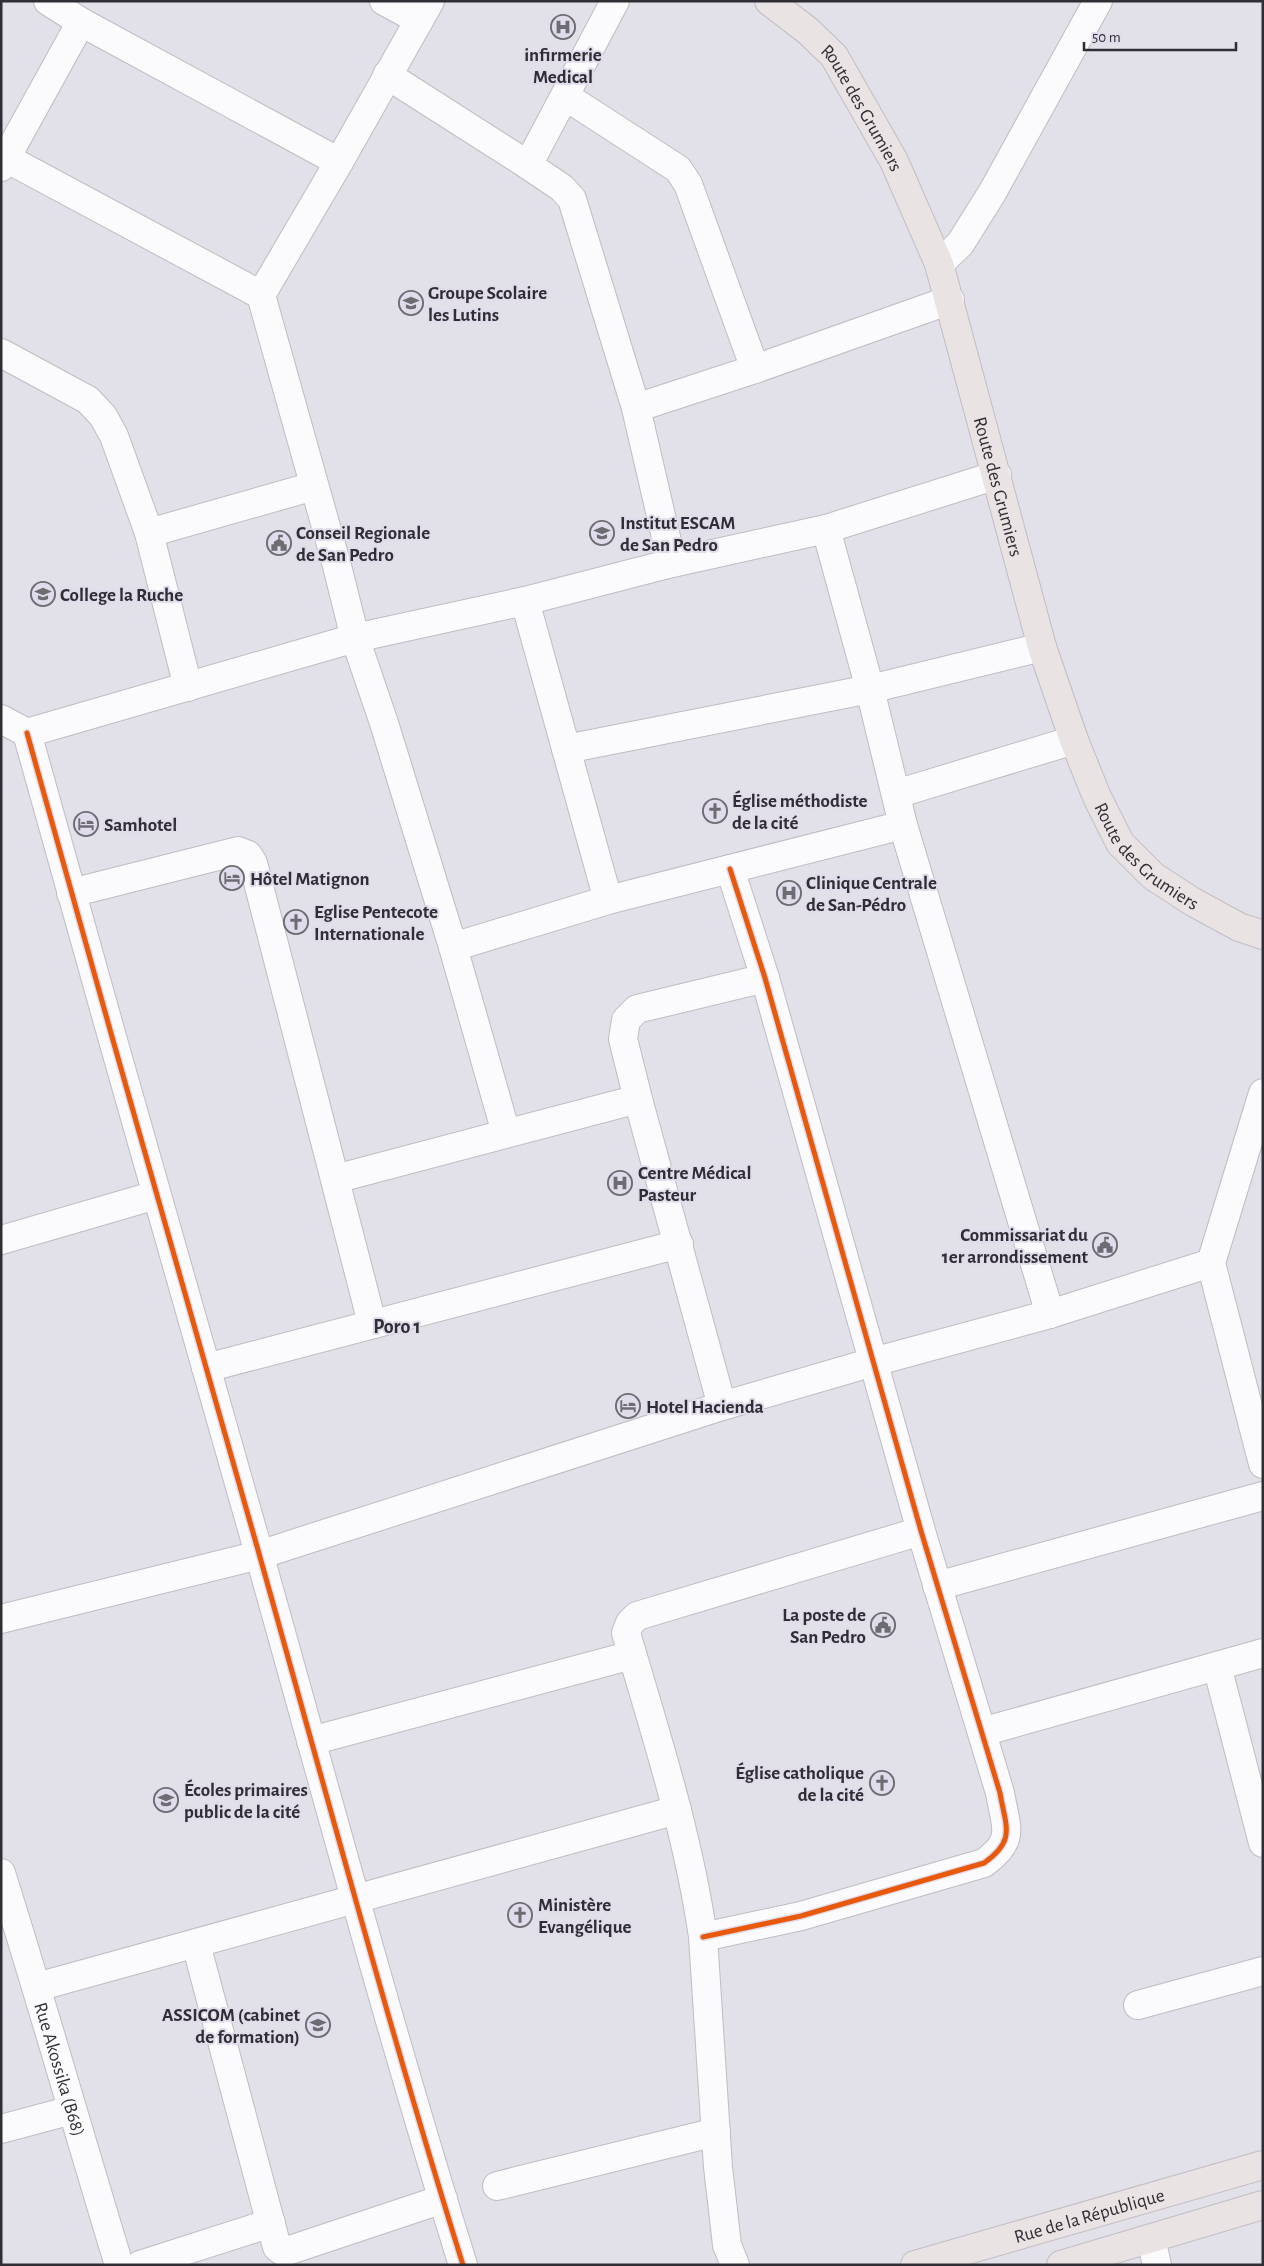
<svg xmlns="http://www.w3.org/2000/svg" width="1264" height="2266" font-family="'Alegreya Sans',sans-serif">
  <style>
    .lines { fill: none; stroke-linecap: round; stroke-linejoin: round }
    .minor-casing { stroke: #bfbdc3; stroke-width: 30 }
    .major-casing { stroke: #c0bec3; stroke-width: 30 }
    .minor { stroke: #fbfafc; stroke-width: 28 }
    .major { stroke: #e9e3e4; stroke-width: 28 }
    .cycleway-casing { stroke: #e1dceb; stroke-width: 8 }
    .cycleway { stroke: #e8590c; stroke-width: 5 }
    .labels { text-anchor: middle; stroke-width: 4; stroke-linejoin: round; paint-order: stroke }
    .poi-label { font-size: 19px; font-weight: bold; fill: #302e34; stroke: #e1dceb; text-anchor: start }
    .street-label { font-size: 19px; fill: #302e34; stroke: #e1dceb }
    .neighbourhood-label { font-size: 20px; font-weight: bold; fill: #302e34; stroke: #e1dceb }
  </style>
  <rect width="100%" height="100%" fill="#e2e0e8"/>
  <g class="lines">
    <defs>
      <g id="minor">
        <path d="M 48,1 L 81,22 L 339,162"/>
        <path d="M 384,1 L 419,20"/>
        <path d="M 430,1 L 339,162 L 261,295 L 337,566 L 355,638 L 384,723 L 453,947 L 506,1133"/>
        <path d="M 387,75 L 528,165 L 562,188 L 572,199 L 636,408 L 672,563"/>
        <path d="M 565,96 L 678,169 L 688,184 L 755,369"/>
        <path d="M 6,158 L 261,295"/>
        <path d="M 528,165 L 615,1"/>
        <path d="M 1,167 L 81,22"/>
        <path d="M 939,264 L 960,244 L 992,193 L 1098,1"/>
        <path d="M 1,353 L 88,400 L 103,416 L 114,436 L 149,533 L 188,687"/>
        <path d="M 636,408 L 755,369 L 950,300"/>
        <path d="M 826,529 L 870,689 L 903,825 L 1050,1314"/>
        <path d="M 149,533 L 314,486"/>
        <path d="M 525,601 L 608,900"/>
        <path d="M 1,719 L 27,733 L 355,638 L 525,601 L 672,563 L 826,529 L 997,475"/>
        <path d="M 27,733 C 102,1006 181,1277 258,1550 C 325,1788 389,2028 463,2265"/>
        <path d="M 566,749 L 870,689 L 1042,647"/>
        <path d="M 896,794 L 1074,740"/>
        <path d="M 71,893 L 238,851 L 248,855 L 253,863 L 372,1323"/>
        <path d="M 453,947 L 608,900 L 903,825"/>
        <path d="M 1263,1093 L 1211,1263 L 1263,1464"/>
        <path d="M 335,1179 L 638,1099"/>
        <path d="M 1,1240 L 156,1195"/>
        <path d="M 206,1368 L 679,1244"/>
        <path d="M 722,1406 L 638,1099 L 623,1039 L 626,1020 L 637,1009 L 765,978"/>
        <path d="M 937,1586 L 1263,1496"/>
        <path d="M 1,1619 L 259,1555 L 722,1406 L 873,1362 L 1050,1314 L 1211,1263"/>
        <path d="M 1217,1666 L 1263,1843"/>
        <path d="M 982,1732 L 1263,1653"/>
        <path d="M 311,1741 L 632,1655"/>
        <path id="s1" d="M 1,1873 C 42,2003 79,2134 119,2265"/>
        <path d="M 703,1937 L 801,1916 L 984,1863 C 1016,1840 1006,1828 1000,1793 L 921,1531 L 765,978 L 730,869"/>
        <path d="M 196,1944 L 277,2247 L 282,2251 L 287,2251 L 443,2199"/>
        <path d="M 37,1987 L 677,1810"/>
        <path d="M 1138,2005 L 1263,1971"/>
        <path d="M 1,2129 L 72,2110"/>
        <path d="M 497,2186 L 716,2132"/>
        <path d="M 1151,2239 L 1157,2265"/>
        <path d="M 140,2265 L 271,2223"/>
        <path d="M 735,2265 L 727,2245 L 718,2167 L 703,1937 C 688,1833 655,1732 626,1633 L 630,1623 L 637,1616 L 921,1531"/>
      </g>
      <g id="major">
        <path id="s2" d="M 769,1 L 808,31 L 834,56 L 894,161 L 939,264 L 1042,647 L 1074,740 L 1097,797 L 1120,843 L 1153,876 L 1193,902 L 1239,927 L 1263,935"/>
        <path id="s3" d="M 915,2265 L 1263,2165"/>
        <path d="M 1061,2265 L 1263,2205"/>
      </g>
    </defs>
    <use href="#minor" class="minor-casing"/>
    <use href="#major" class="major-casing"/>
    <use href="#minor" class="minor"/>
    <use href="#major" class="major"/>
    <defs>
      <path id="cycleway" d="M 27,733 C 102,1006 181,1277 258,1550 C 325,1788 389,2028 463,2265
        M 703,1937 L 801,1916 L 984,1863 C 1016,1840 1006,1828 1000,1793 L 921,1531 L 765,978 L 730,869"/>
    </defs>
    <use href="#cycleway" class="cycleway-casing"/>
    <use href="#cycleway" class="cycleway"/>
  </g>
  <defs>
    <symbol id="hospital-ring" viewBox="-11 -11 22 22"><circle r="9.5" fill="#e1dceb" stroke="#6e6c73" stroke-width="1.5"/><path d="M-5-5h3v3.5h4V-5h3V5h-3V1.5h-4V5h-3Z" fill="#6e6c73"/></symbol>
    <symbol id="school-ring" viewBox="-11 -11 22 22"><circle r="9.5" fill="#e1dceb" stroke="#6e6c73" stroke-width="1.5"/><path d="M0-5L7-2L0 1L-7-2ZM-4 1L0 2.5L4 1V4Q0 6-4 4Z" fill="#6e6c73"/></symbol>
    <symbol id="civic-ring" viewBox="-11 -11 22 22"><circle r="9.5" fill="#e1dceb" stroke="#6e6c73" stroke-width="1.5"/><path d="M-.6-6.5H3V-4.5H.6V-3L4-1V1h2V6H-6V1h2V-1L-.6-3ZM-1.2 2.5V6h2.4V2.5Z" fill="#6e6c73"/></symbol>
    <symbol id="university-ring" viewBox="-11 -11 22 22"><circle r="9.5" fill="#e1dceb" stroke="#6e6c73" stroke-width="1.5"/><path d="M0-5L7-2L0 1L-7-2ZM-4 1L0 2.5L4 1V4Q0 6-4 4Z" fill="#6e6c73"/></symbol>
    <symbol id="church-ring" viewBox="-11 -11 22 22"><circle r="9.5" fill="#e1dceb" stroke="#6e6c73" stroke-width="1.5"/><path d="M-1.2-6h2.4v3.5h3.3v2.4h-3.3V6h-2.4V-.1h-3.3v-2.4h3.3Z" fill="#6e6c73"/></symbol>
    <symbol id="hotel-ring" viewBox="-11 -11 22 22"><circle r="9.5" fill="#e1dceb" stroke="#6e6c73" stroke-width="1.5"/><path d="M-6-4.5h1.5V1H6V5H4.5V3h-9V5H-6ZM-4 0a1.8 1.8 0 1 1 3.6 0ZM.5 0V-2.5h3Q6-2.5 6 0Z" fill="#6e6c73"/></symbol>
  </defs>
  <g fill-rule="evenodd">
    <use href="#hospital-ring" x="549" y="13" width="28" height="28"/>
    <use href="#school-ring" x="397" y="289" width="28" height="28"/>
    <use href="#school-ring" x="588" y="519" width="28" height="28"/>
    <use href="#civic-ring" x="265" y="529" width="28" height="28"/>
    <use href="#university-ring" x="29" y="580" width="28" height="28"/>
    <use href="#church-ring" x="701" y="797" width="28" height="28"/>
    <use href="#hotel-ring" x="72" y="810" width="28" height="28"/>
    <use href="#hotel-ring" x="218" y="864" width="28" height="28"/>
    <use href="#hospital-ring" x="775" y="879" width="28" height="28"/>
    <use href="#church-ring" x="282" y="908" width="28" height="28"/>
    <use href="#hospital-ring" x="606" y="1169" width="28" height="28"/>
    <use href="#civic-ring" x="1091" y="1231" width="28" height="28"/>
    <use href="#hotel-ring" x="614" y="1392" width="28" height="28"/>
    <use href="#civic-ring" x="869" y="1611" width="28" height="28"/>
    <use href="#church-ring" x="868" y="1769" width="28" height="28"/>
    <use href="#university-ring" x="152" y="1786" width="28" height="28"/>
    <use href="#church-ring" x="506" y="1901" width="28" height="28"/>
    <use href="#university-ring" x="304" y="2011" width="28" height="28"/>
  </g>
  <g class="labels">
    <g class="poi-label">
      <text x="563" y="61" text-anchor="middle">infirmerie<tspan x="563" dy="22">Medical</tspan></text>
      <text x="428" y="299">Groupe Scolaire<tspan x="428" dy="22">les Lutins</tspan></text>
      <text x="620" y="529">Institut ESCAM<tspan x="620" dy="22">de San Pedro</tspan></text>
      <text x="296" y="539">Conseil Regionale<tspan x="296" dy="22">de San Pedro</tspan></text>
      <text x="60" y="601">College la Ruche</text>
      <text x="732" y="807">Église méthodiste<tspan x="732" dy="22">de la cité</tspan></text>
      <text x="104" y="831">Samhotel</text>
      <text x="250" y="885">Hôtel Matignon</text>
      <text x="806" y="889">Clinique Centrale<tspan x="806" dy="22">de San-Pédro</tspan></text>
      <text x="314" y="918">Eglise Pentecote<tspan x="314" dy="22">Internationale</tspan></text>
      <text x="638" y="1179">Centre Médical<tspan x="638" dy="22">Pasteur</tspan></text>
      <text x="1088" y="1241" text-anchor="end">Commissariat du<tspan x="1088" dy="22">1er arrondissement</tspan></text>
      <text x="646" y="1413">Hotel Hacienda</text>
      <text x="866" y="1621" text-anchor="end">La poste de<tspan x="866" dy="22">San Pedro</tspan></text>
      <text x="864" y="1779" text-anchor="end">Église catholique<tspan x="864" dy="22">de la cité</tspan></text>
      <text x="184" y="1796">Écoles primaires<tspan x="184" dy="22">public de la cité</tspan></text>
      <text x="538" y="1911">Ministère<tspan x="538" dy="22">Evangélique</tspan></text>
      <text x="300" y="2021" text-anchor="end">ASSICOM (cabinet<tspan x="300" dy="22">de formation)</tspan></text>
    </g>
    <g class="street-label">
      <text dy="7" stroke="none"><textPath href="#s2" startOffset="144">Route des Grumiers</textPath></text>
      <text dy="7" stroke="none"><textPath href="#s2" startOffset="549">Route des Grumiers</textPath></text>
      <text dy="7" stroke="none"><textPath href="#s2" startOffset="954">Route des Grumiers</textPath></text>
      <text dy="7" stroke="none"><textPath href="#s1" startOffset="205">Rue Akossika (B68)</textPath></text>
      <text dy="7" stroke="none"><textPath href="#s3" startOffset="181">Rue de la République</textPath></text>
    </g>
    <g class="neighbourhood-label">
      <text x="397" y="1333">Poro 1</text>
    </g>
  </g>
  <rect width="1264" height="2266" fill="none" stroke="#302e34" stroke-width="5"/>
  <path d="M1084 42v8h152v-8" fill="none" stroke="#302e34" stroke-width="2.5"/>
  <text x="1092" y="42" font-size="15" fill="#302e34" stroke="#e1dceb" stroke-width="4" paint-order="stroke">50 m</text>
</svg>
